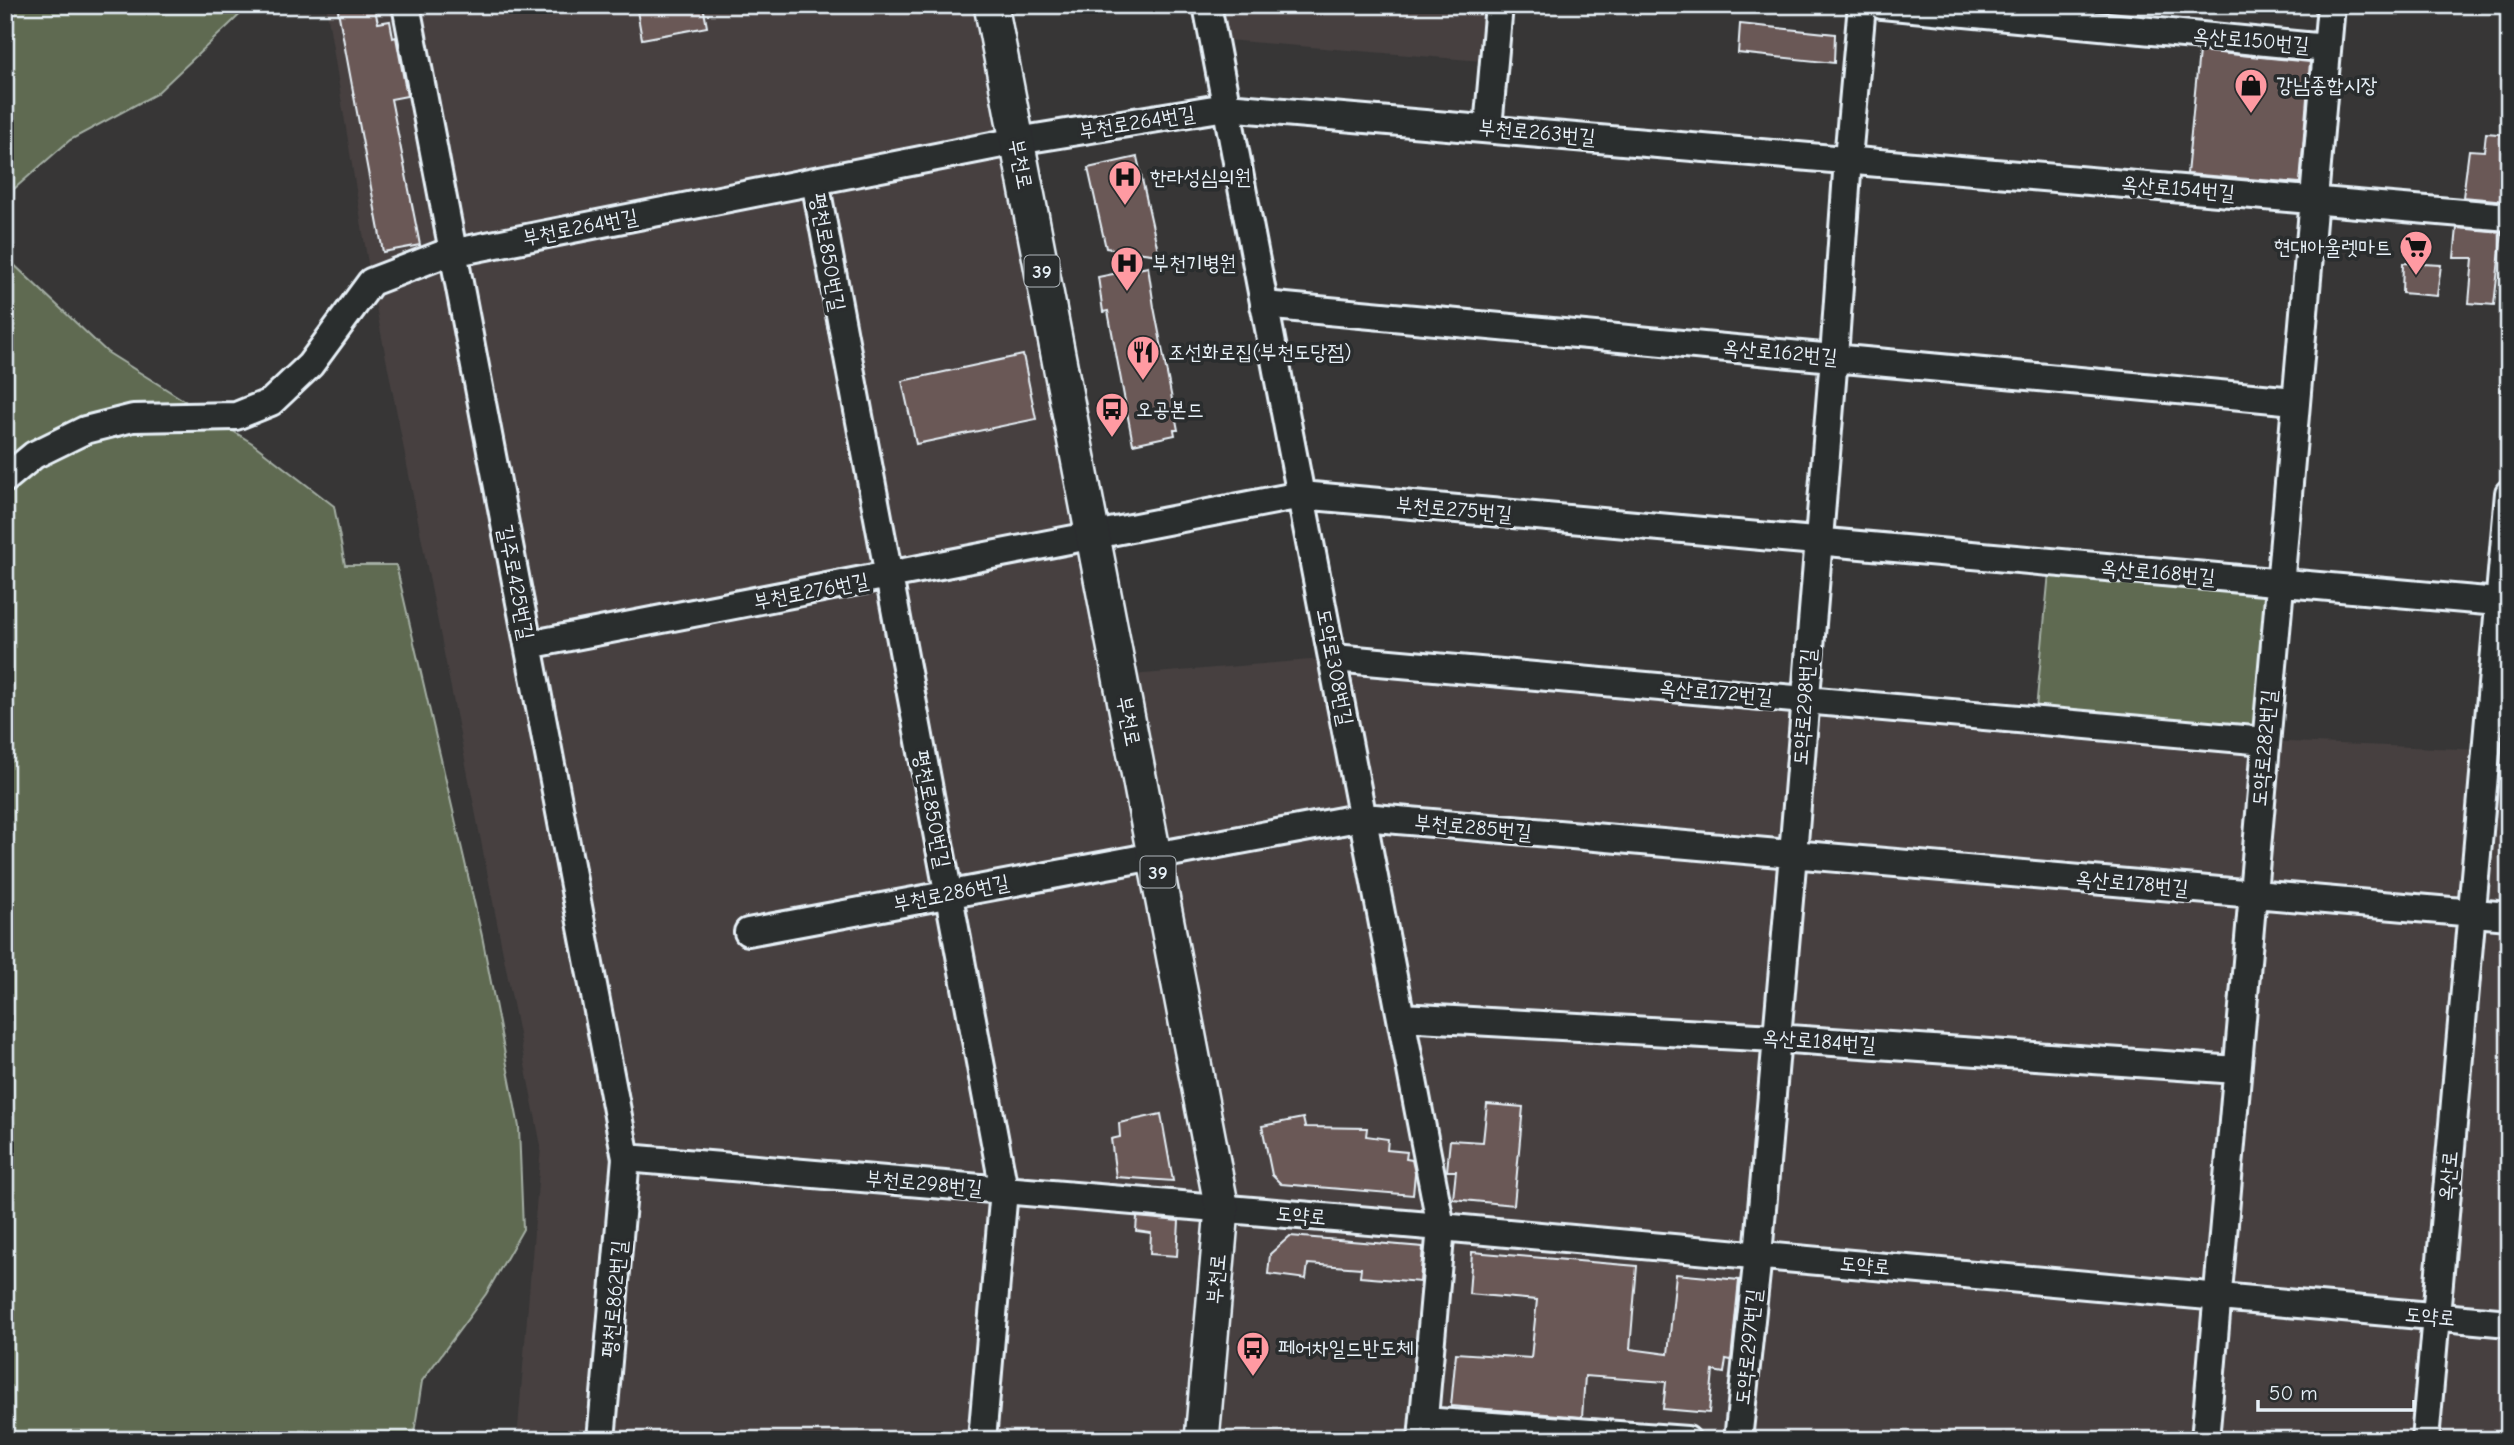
<svg xmlns="http://www.w3.org/2000/svg" width="2514" height="1445" font-family="'Comic Neue','Poor Story',sans-serif">
  <style>
    .built { fill: #464040 }
    .green { fill: #5f6a51; stroke: #a4aea4; stroke-width: 2 }
    .building { fill: #6a5856; stroke: #e8f1f8; stroke-width: 2 }
    .lines { fill: none; stroke-linecap: round; stroke-linejoin: round }
    .minor-casing { stroke: #e8f1f8; stroke-width: 32 }
    .major-casing { stroke: #e8f1f8; stroke-width: 38 }
    .path { stroke: #e8f1f8; stroke-width: 3.5; stroke-dasharray: 7 5; stroke-linecap: butt }
    .minor { stroke: #2a2d2e; stroke-width: 26 }
    .major { stroke: #2a2d2e; stroke-width: 33 }
    .labels { text-anchor: middle; stroke-width: 7; stroke-linejoin: round; paint-order: stroke }
    .shield { fill: #2a2d2e; stroke: #afb6bb; stroke-width: 2 }
    .shield-label { font-size: 19px; font-weight: bold; fill: #e8f1f8 }
    .street-label { font-size: 21px; fill: #e8f1f8; stroke: #2a2d2e }
    .poi-label { font-size: 21px; fill: #e8f1f8; stroke: #2a2d2e; text-anchor: start }
  </style>
  <rect width="100%" height="100%" fill="#373636"/>
  <filter id="ink" filterUnits="userSpaceOnUse"><feTurbulence type="fractalNoise" baseFrequency=".0143" numOctaves="2"/><feDisplacementMap in="SourceGraphic" scale="14" xChannelSelector="R" yChannelSelector="G"/><feConvolveMatrix kernelMatrix="1 2 1 2 8 2 1 2 1" color-interpolation-filters="sRGB"/></filter>
  <g filter="url(#ink)">
    <path class="built" d="M 326,5 L 991,5 L 1120,676 L 1334,658 L 2265,741 L 2509,751 L 2509,1440 L 517,1440 L 541,1146 L 371,282 Z
      M 1207,5 L 1499,5 L 1494,62 L 1214,39 Z"/>
    <path class="green" d="M 5,5 L 250,5 L 156,94 L 70,140 L 14,189 L 9,260 L 107,352 L 252,443 L 334,506 L 345,565 L 396,565 L 482,936 L 519,1127 L 523,1229 L 486,1294 L 422,1381 L 413,1440 L 5,1440 Z
      M 2050,562 L 2279,583 L 2265,741 L 2035,720 Z"/>
    <path class="building" d="M 337,5 L 374,5 L 378,23 L 390,21 L 393,38 L 396,37 L 407,96 L 391,99 L 420,245 L 383,252 Z
      M 636,5 L 703,5 L 707,27 L 642,39 Z
      M 1740,24 L 1835,34 L 1834,63 L 1738,53 Z
      M 2199,51 L 2310,62 L 2300,183 L 2187,174 Z
      M 2486,133 L 2509,135 L 2506,201 L 2463,197 L 2469,150 L 2484,151 Z
      M 1137,157 L 1159,255 L 1106,248 L 1088,168 Z
      M 2457,228 L 2502,232 L 2494,305 L 2469,303 L 2473,258 L 2454,258 Z
      M 2403,263 L 2441,265 L 2437,296 L 2402,293 Z
      M 1148,267 L 1154,307 L 1178,430 L 1174,430 L 1175,435 L 1133,444 L 1108,311 L 1103,312 L 1098,277 Z
      M 1023,355 L 1036,419 L 916,444 L 902,381 Z
      M 1487,1104 L 1523,1107 L 1514,1205 L 1453,1199 L 1456,1171 L 1447,1171 L 1450,1140 L 1483,1142 Z
      M 1161,1114 L 1173,1181 L 1116,1177 L 1111,1139 L 1120,1137 L 1119,1123 Z
      M 1303,1118 L 1305,1127 L 1367,1128 L 1366,1136 L 1388,1139 L 1387,1150 L 1407,1152 L 1406,1159 L 1412,1160 L 1415,1173 L 1413,1195 L 1281,1184 L 1272,1175 L 1262,1126 Z
      M 1137,1217 L 1179,1221 L 1177,1256 L 1150,1254 L 1151,1233 L 1136,1231 Z
      M 1290,1236 L 1423,1247 L 1420,1282 L 1360,1277 L 1361,1268 L 1308,1264 L 1306,1279 L 1268,1274 L 1270,1254 Z
      M 1472,1252 L 1637,1266 L 1630,1349 L 1668,1354 L 1676,1274 L 1739,1280 L 1731,1360 L 1726,1359 L 1724,1373 L 1713,1371 L 1709,1413 L 1663,1409 L 1666,1382 L 1585,1376 L 1582,1417 L 1451,1406 L 1456,1353 L 1531,1358 L 1537,1300 L 1469,1294 Z"/>
    <g class="lines">
      <defs>
        <path id="minor" d="M 406,5 L 626,1158 L 601,1440
          M 1207,5 L 1441,1227 L 1422,1440
          M 1882,5 L 2327,48
          M 1488,128 L 1499,5
          M 815,181 L 1004,1190 L 982,1440
          M 1264,305 L 2295,401
          M 5,479 L 34,455 L 85,430 L 133,418 L 236,416 L 271,402 L 310,365 L 371,282 L 441,255 L 1017,141 L 1226,107 L 2509,217
          M 528,645 L 1301,495 L 2509,603
          M 1334,658 L 2265,741
          M 748,932 L 1363,817 L 2509,916
          M 1401,1017 L 1775,1038 L 2237,1070
          M 626,1158 L 1441,1227 L 2509,1323
          M 1424,1421 L 1687,1440
          M 1738,1440 L 1758,1255 L 1793,854 L 1834,357 L 1848,159 L 1862,5
          M 2205,1440 L 2331,5
          M 2425,1440 L 2509,493"/>
        <path id="major" d="M 991,5 L 1222,1209 L 1202,1440"/>
      </defs>
      <use href="#minor" class="minor-casing"/>
      <use href="#major" class="major-casing"/>
      <path class="path" d="M 5,968 L 5,970"/>
      <use href="#minor" class="minor"/>
      <use href="#major" class="major"/>
    </g>
  </g>
  <defs>
    <symbol id="shop-pin" viewBox="-11 -11 22 30"><path d="M0 17L-7.5 6A9.5 9.5 0 1 1 7.5 6Z" fill="#ff9aa2" stroke="#2a2d2e"/><path d="M-5-2.5h2.3a2.7 3.5 0 0 1 5.4 0H5L5.5 6h-11ZM-1.5-2.5h3a1.5 2.3 0 0 0-3 0Z" fill="#111"/></symbol>
    <symbol id="hospital-pin" viewBox="-11 -11 22 30"><path d="M0 17L-7.5 6A9.5 9.5 0 1 1 7.5 6Z" fill="#ff9aa2" stroke="#2a2d2e"/><path d="M-5-5h3v3.5h4V-5h3V5h-3V1.5h-4V5h-3Z" fill="#111"/></symbol>
    <symbol id="supermarket-pin" viewBox="-11 -11 22 30"><path d="M0 17L-7.5 6A9.5 9.5 0 1 1 7.5 6Z" fill="#ff9aa2" stroke="#2a2d2e"/><path d="M-6-5.5h2.5l.6 2H6L4.5 2H-2.5L-4.4-4H-6ZM-1.5 3.2a1.3 1.3 0 1 0 .1 0ZM3 3.2a1.3 1.3 0 1 0 .1 0Z" fill="#111"/></symbol>
    <symbol id="restaurant-pin" viewBox="-11 -11 22 30"><path d="M0 17L-7.5 6A9.5 9.5 0 1 1 7.5 6Z" fill="#ff9aa2" stroke="#2a2d2e"/><path d="M-5-6h1v4h1v-4h1v4h1v-4h1v5L-1.5 .5V6h-2V.5L-5-1ZM5-6V6H3V1.5H1.5Q1.5-4 5-6Z" fill="#111"/></symbol>
    <symbol id="bus-pin" viewBox="-11 -11 22 30"><path d="M0 17L-7.5 6A9.5 9.5 0 1 1 7.5 6Z" fill="#ff9aa2" stroke="#2a2d2e"/><path d="M-5-6H5V4H4V6H2V4H-2V6H-4V4H-5ZM-3.5-4V0h7V-4ZM-3.5 1.2v1.5H-2V1.2ZM2 1.2v1.5H3.5V1.2Z" fill="#111"/></symbol>
  </defs>
  <g fill-rule="evenodd">
    <use href="#shop-pin" x="2232" y="66" width="38" height="52"/>
    <use href="#hospital-pin" x="1106" y="158" width="38" height="52"/>
    <use href="#supermarket-pin" x="2397" y="228" width="38" height="52"/>
    <use href="#hospital-pin" x="1108" y="244" width="38" height="52"/>
    <use href="#restaurant-pin" x="1124" y="333" width="38" height="52"/>
    <use href="#bus-pin" x="1093" y="390" width="38" height="52"/>
    <use href="#bus-pin" x="1234" y="1329" width="38" height="52"/>
  </g>
  <g class="labels">
    <g class="shield">
      <rect x="1024.5" y="255.5" width="35" height="31" rx="5"/>
      <rect x="1140.5" y="856.5" width="35" height="31" rx="5"/>
    </g>
    <g class="shield-label">
      <text x="1042" y="278">39</text>
      <text x="1158" y="879">39</text>
    </g>
    <g class="street-label">
      <text transform="translate(2251 40) rotate(5)" y="7">옥산로150번길</text>
      <text transform="translate(1137 122) rotate(-9)" y="7">부천로264번길</text>
      <text transform="translate(1537 132) rotate(5)" y="7">부천로263번길</text>
      <text transform="translate(1021 164) rotate(79)" y="7">부천로</text>
      <text transform="translate(2178 188) rotate(5)" y="7">옥산로154번길</text>
      <text transform="translate(580 227) rotate(-11)" y="7">부천로264번길</text>
      <text transform="translate(828 252) rotate(80)" y="7">평천로850번길</text>
      <text transform="translate(1780 352) rotate(5)" y="7">옥산로162번길</text>
      <text transform="translate(1454 509) rotate(5)" y="7">부천로275번길</text>
      <text transform="translate(2158 572) rotate(5)" y="7">옥산로168번길</text>
      <text transform="translate(516 582) rotate(79)" y="7">길주로425번길</text>
      <text transform="translate(811 591) rotate(-11)" y="7">부천로276번길</text>
      <text transform="translate(1335 667) rotate(79)" y="7">도약로308번길</text>
      <text transform="translate(1716 692) rotate(5)" y="7">옥산로172번길</text>
      <text transform="translate(1804 707) rotate(-86)" y="7">도약로298번길</text>
      <text transform="translate(1129 721) rotate(79)" y="7">부천로</text>
      <text transform="translate(2264 748) rotate(-85)" y="7">도약로282번길</text>
      <text transform="translate(932 809) rotate(79)" y="7">평천로850번길</text>
      <text transform="translate(1473 827) rotate(5)" y="7">부천로285번길</text>
      <text transform="translate(2132 883) rotate(5)" y="7">옥산로178번길</text>
      <text transform="translate(951 893) rotate(-11)" y="7">부천로286번길</text>
      <text transform="translate(1819 1041) rotate(4)" y="7">옥산로184번길</text>
      <text transform="translate(2448 1176) rotate(-85)" y="7">옥산로</text>
      <text transform="translate(924 1183) rotate(5)" y="7">부천로298번길</text>
      <text transform="translate(1301 1215) rotate(5)" y="7">도약로</text>
      <text transform="translate(1865 1265) rotate(5)" y="7">도약로</text>
      <text transform="translate(1216 1279) rotate(-85)" y="7">부천로</text>
      <text transform="translate(614 1299) rotate(-85)" y="7">평천로862번길</text>
      <text transform="translate(2430 1316) rotate(5)" y="7">도약로</text>
      <text transform="translate(1748 1347) rotate(-84)" y="7">도약로297번길</text>
    </g>
    <g class="poi-label">
      <text x="2276" y="92">강남종합시장</text>
      <text x="1150" y="184">한라성심의원</text>
      <text x="2392" y="254" text-anchor="end">현대아울렛마트</text>
      <text x="1152" y="270">부천기병원</text>
      <text x="1168" y="359">조선화로집(부천도당점)</text>
      <text x="1136" y="416">오공본드</text>
      <text x="1278" y="1355">페어차일드반도체</text>
    </g>
  </g>
  <rect width="2514" height="1445" fill="none" stroke="#2a2d2e" stroke-width="28"/>
  <rect x="14" y="14" width="2486" height="1417" fill="none" stroke="#e8f1f8" stroke-width="2.5" filter="url(#ink)"/>
  <path d="M2258 1400v10h156v-10" fill="none" stroke="#e8f1f8" stroke-width="3.5"/>
  <text x="2269" y="1400" font-size="21" fill="#e8f1f8" stroke="#2a2d2e" stroke-width="5" paint-order="stroke">50 m</text>
</svg>
